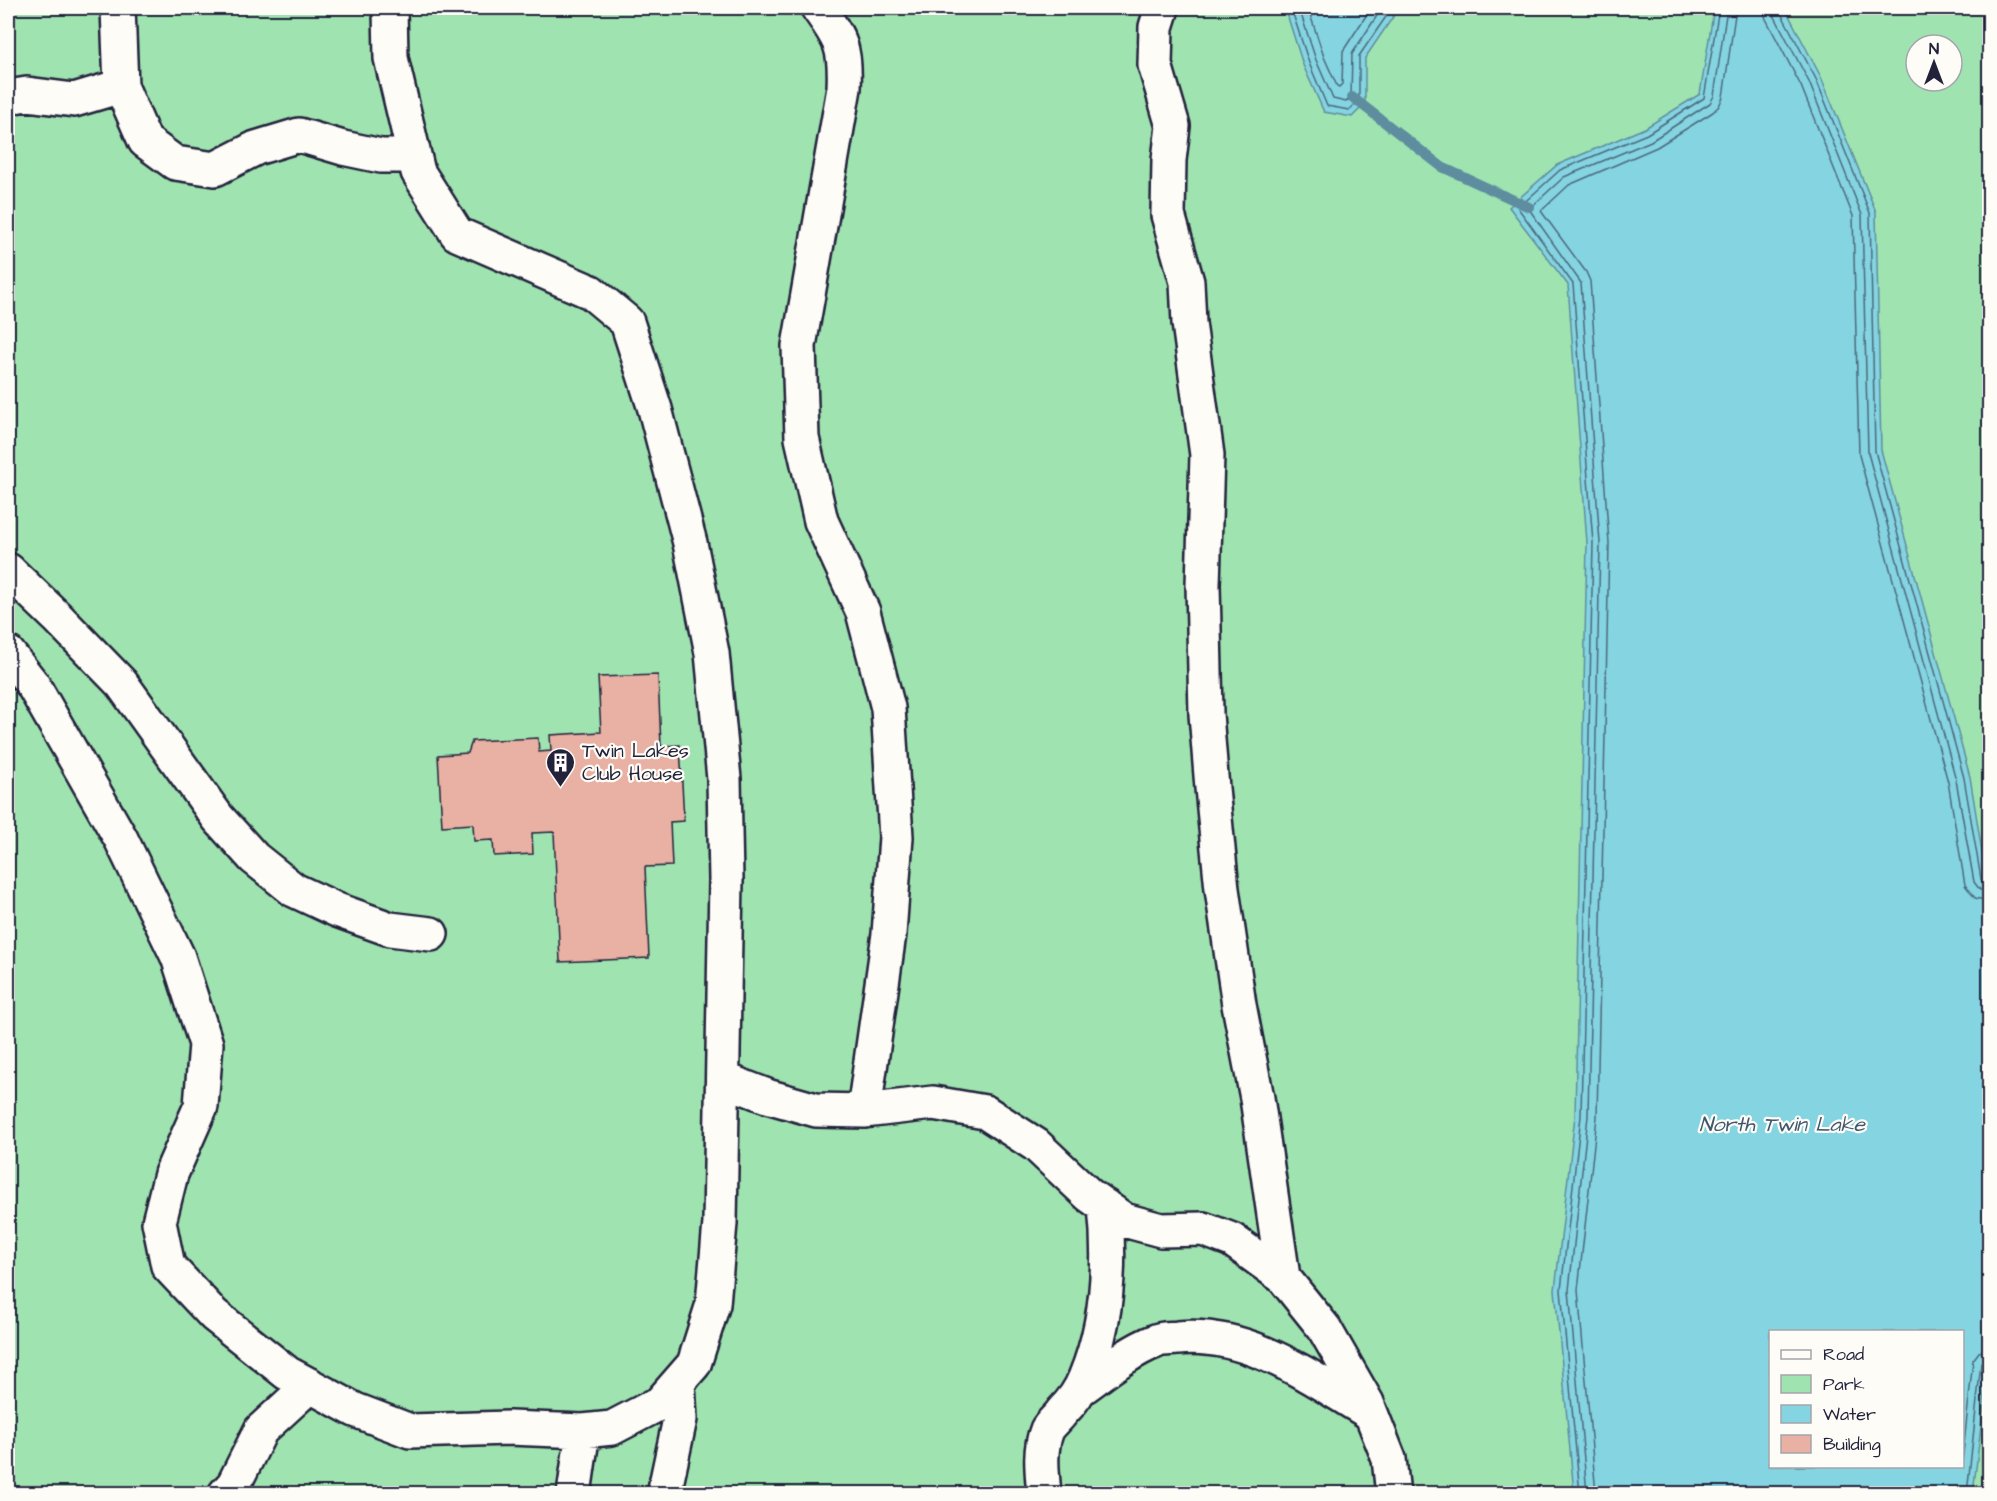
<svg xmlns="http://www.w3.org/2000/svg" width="1997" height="1501" font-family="'Architects Daughter',sans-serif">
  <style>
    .green { fill: #9fe4b0; stroke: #608376; stroke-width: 1.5; fill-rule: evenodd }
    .water { fill: #85d4e1; stroke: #5d8d9f; stroke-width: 1.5; fill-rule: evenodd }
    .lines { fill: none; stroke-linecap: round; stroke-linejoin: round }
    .shore { stroke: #4a697d; stroke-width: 1.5 }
    .stream { stroke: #5d8d9f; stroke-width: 10 }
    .building { fill: #e9b0a4; stroke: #22223b; stroke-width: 1.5 }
    .minor-casing { stroke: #22223b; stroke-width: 38 }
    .minor { stroke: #fdfcf7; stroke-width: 33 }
    .labels { text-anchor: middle; stroke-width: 4.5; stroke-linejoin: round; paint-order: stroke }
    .poi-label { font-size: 20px; fill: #22223b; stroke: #fdfcf7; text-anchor: start }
    .water-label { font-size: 21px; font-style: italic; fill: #40576d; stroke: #fdfcf7 }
  </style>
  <rect width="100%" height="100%" fill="#f9ede6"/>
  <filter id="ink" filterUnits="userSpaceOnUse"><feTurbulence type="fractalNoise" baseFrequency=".0167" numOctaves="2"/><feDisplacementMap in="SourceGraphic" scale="12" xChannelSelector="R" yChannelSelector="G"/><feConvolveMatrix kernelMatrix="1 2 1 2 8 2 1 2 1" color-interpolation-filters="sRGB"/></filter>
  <g filter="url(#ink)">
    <path class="green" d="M 8,8 L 1989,8 L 1989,1493 L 8,1493 ZM 1916,45 L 1952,45 L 1952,81 L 1916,81 ZM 1770,1332 L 1962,1332 L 1962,1466 L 1770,1466 Z"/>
    <path class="water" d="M 1285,8 L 1399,8 L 1365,58 L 1365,104 L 1352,117 L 1324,112 L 1303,65 Z
      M 1714,8 L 1785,8 L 1821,77 L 1876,212 L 1881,450 L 1970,777 L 1989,896 L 1990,1351 L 1973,1493 L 1574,1493 L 1555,1290 L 1575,1116 L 1587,543 L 1568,285 L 1509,207 L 1557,165 L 1645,128 L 1700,94 ZM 1770,1332 L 1962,1332 L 1962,1466 L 1770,1466 Z"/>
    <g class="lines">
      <path class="shore" d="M 1291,8 L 1309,63 L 1327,106 L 1349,110 L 1359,101 L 1359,56 L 1392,8
        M 1299,8 L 1316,60 L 1333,99 L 1346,102 L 1351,97 L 1352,54 L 1382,8
        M 1308,8 L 1324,57 L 1337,86 L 1339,87 L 1342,84 L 1343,51 L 1371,8
        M 1763,8 L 1766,19 L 1801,86 L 1853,216 L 1859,455 L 1948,782 L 1965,885 L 1975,898 L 1990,901
        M 1773,8 L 1774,15 L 1809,82 L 1862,215 L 1868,453 L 1956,780 L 1974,882 L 1980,890 L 1990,892
        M 1780,8 L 1781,13 L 1816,79 L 1870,213 L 1875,451 L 1964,778 L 1981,879 L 1984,884 L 1990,885
        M 1962,1463 L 1973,1360 L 1979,1352 L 1990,1349
        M 1580,1494 L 1561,1290 L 1581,1116 L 1593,543 L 1573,284 L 1518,208 L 1560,170 L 1647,134 L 1704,98 L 1719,8
        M 1587,1494 L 1569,1290 L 1588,1116 L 1600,543 L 1581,283 L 1529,209 L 1564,177 L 1651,141 L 1710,103 L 1714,96 L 1727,8
        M 1596,1494 L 1578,1290 L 1597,1117 L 1609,543 L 1590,281 L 1586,272 L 1541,211 L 1569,185 L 1657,147 L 1713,112 L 1719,106 L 1723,97 L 1736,8
        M 1967,1494 L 1981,1363 L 1984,1358 L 1990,1357"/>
      <path class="stream" d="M 1352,97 L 1442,167 L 1529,207"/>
    </g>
    <path class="building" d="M 658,675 L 661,746 L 680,745 L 684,821 L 670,822 L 672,866 L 645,867 L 649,958 L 560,962 L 554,832 L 532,833 L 533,854 L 494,856 L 493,840 L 474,841 L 473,824 L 442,826 L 438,755 L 468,753 L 472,741 L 538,738 L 539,752 L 551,751 L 550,735 L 601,732 L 598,677 Z"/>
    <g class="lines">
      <defs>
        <path id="minor" d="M 818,8 C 841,40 846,48 844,88 L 799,346 L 802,438 L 821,521 L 863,612 L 888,708 L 896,837 L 889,934 L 864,1111
          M 1162,8 L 1156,27 L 1155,65 L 1173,126 L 1169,160 L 1168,215 L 1187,282 L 1189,323 L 1207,455 L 1203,585 L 1206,714 L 1212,788 L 1222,889 L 1239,1005 L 1257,1098 L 1283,1277
          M 121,86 L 145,141 L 175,163 L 215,169 L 256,148 L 299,135 L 343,148 L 381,156 L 414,156
          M 8,97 L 27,94 L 74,100 L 121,86 L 118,8
          M 8,570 L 58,618 L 122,684 L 218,818 L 254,858 L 294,890 L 337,910 L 390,929 L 431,934
          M 8,653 L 33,685 L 121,839 L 178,957 L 206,1044 L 201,1106 L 171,1174 L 159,1222 L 168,1266 L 214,1315 L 287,1373 L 355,1410 L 410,1431 L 509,1428 L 583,1431 L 612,1428 L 660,1403 L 694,1364 L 713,1304 L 720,1223 L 726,880 L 724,779 L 712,653 L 690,543 L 655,409 L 627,322 L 591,292 L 457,234 L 418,172 L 391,58 L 390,8
          M 723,1079 L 767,1096 L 816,1110 L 864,1111 L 933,1103 L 985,1112 L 1036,1145 L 1089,1195 L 1124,1220 L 1161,1230 L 1203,1229 L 1232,1240 L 1283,1277 L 1324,1328 L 1367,1403 L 1389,1459 L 1393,1494
          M 1079,1390 C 1103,1373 1128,1352 1156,1341 C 1162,1338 1171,1339 1178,1338 C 1250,1331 1312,1379 1370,1413
          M 225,1494 L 234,1484 L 261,1430 L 310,1385
          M 574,1494 L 583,1431
          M 664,1494 L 680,1419 L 678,1383
          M 1044,1494 C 1042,1472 1039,1450 1047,1430 C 1050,1424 1058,1418 1062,1412 C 1071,1403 1080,1391 1085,1378 C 1107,1325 1111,1263 1105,1206"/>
      </defs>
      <use href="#minor" class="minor-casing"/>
      <use href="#minor" class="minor"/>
    </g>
  </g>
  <defs>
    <symbol id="building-pin" viewBox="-11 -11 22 30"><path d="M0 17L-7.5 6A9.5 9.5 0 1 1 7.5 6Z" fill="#22223b" stroke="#fdfcf7"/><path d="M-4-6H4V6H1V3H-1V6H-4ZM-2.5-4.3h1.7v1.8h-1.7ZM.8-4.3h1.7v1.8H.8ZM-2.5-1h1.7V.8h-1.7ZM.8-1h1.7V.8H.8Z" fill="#fff"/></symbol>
  </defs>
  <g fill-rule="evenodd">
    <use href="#building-pin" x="544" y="746" width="33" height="45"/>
  </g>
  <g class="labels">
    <g class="poi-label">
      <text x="582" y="757">Twin Lakes<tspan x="582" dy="23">Club House</tspan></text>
    </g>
    <g class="water-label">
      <text x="1782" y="1131">North Twin Lake</text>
    </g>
  </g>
  <rect width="1997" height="1501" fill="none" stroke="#fdfcf7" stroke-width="30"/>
  <rect x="15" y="15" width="1967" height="1471" fill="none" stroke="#22223b" stroke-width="2" filter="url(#ink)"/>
  <rect x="1769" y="1330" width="195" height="138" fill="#fdfcf7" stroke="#a5a5ac" stroke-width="1.5"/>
  <rect x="1781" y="1350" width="30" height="9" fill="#fdfcf7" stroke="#a5a5ac" stroke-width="1.5"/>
  <text x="1823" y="1360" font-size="18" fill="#22223b">Road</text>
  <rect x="1781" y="1375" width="30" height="18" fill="#9fe4b0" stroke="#a5a5ac" stroke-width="1.5"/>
  <text x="1823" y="1390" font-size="18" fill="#22223b">Park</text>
  <rect x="1781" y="1405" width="30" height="18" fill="#85d4e1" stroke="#a5a5ac" stroke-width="1.5"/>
  <text x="1823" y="1420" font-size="18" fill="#22223b">Water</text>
  <rect x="1781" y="1435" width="30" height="18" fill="#e9b0a4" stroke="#a5a5ac" stroke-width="1.5"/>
  <text x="1823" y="1450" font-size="18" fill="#22223b">Building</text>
  <g transform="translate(1934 63)"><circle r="28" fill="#fdfcf7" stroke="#a5a5ac" stroke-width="1.5"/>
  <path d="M0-4.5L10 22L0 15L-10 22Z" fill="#22223b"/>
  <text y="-9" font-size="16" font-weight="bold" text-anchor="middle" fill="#22223b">N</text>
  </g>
</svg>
